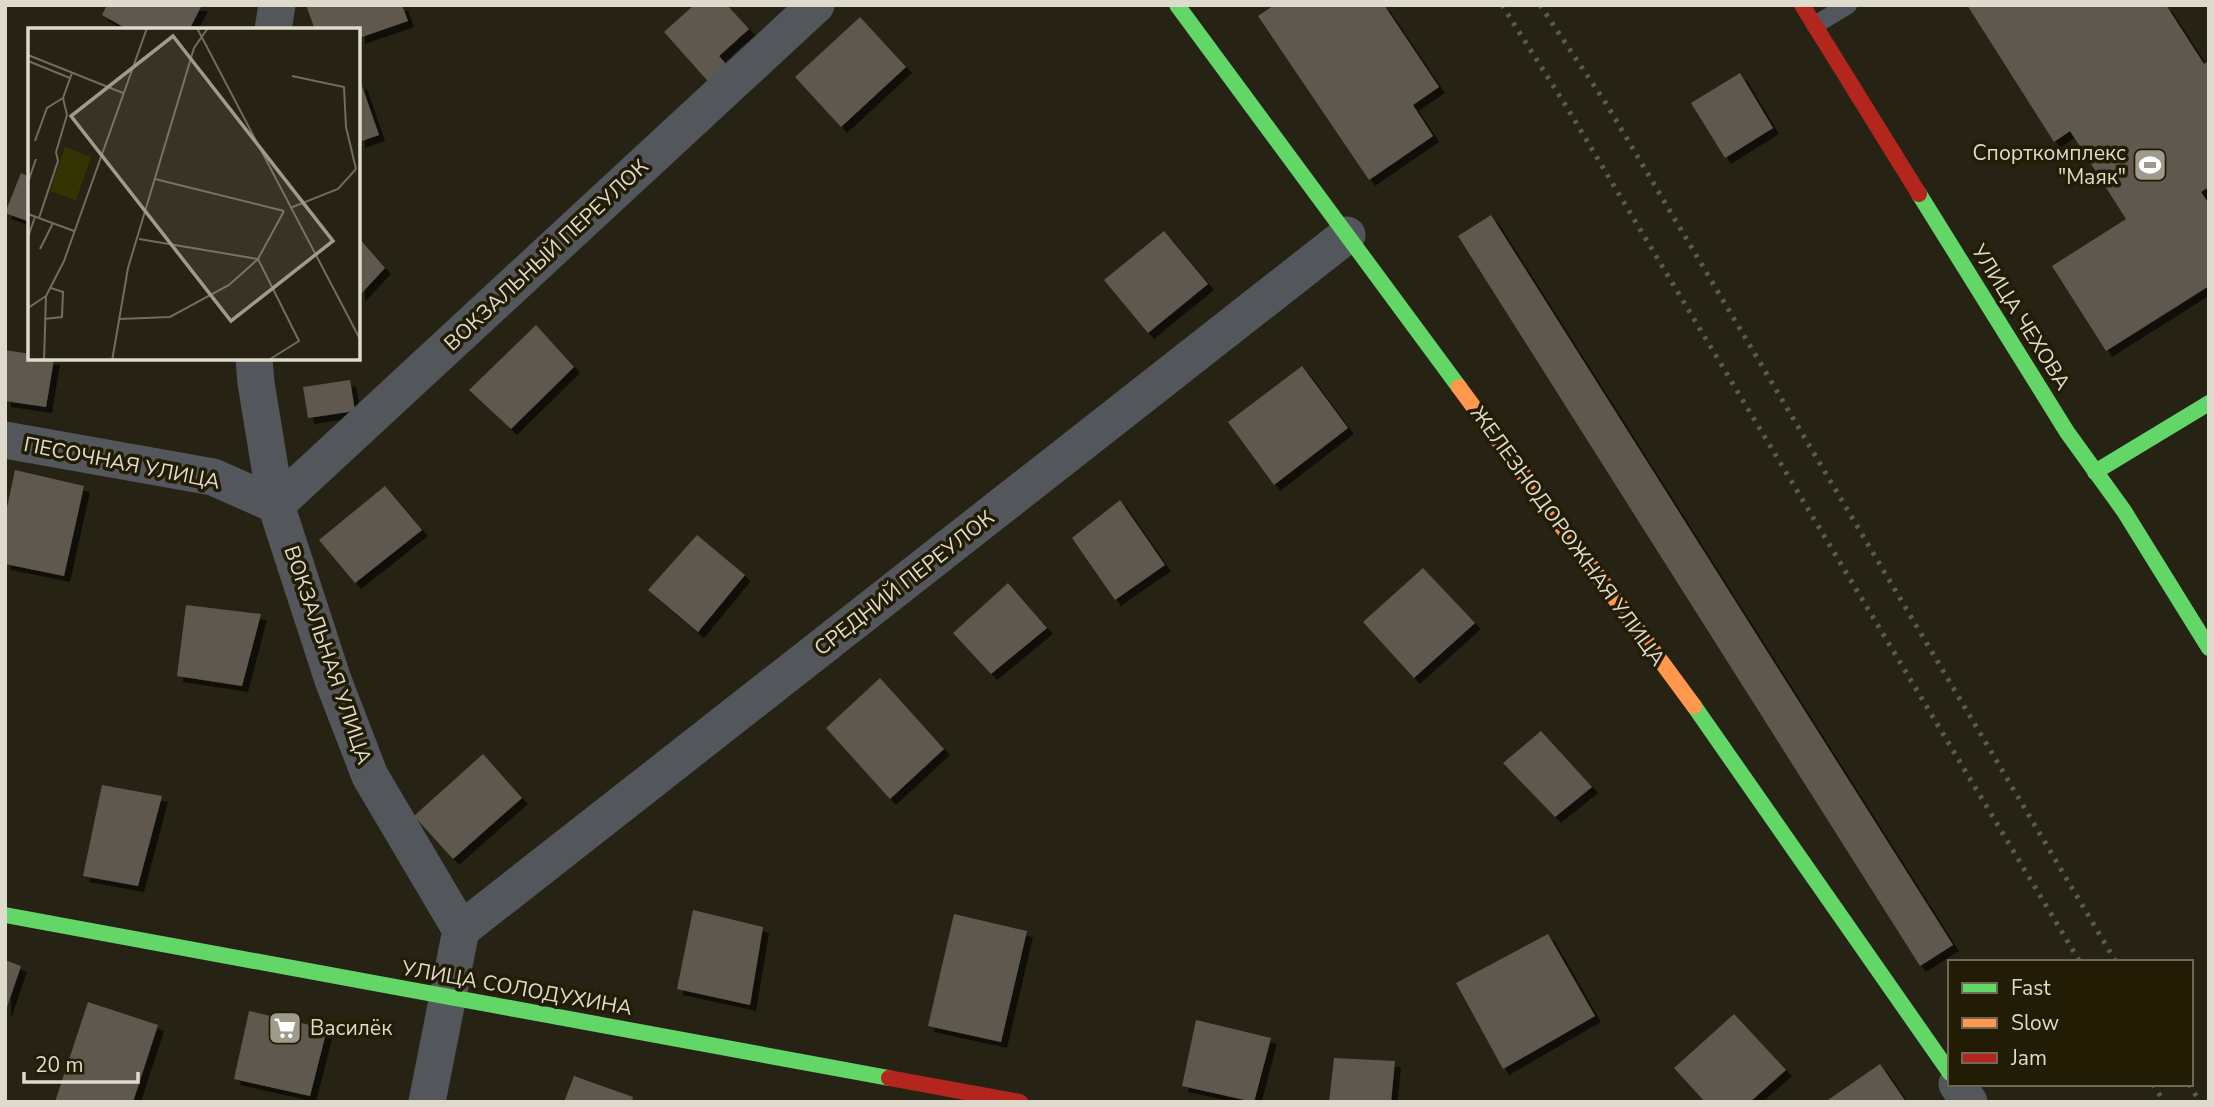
<svg xmlns="http://www.w3.org/2000/svg" width="2214" height="1107" font-family="'Nunito Sans',sans-serif">
  <style>
    .building { fill: #5f584f; filter: url(#shadow) }
    .lines { fill: none; stroke-linecap: round; stroke-linejoin: round }
    .lane { stroke: #53575b; stroke-width: 18 }
    .street { stroke: #53575b; stroke-width: 37 }
    .fast { stroke: #63d668; stroke-width: 16 }
    .slow { stroke: #ff974d; stroke-width: 16 }
    .jam { stroke: #b3261e; stroke-width: 16 }
    .rail { stroke: #595955; stroke-width: 5; stroke-dasharray: 3.5 7; stroke-linecap: butt }
    .labels { text-anchor: middle; stroke-width: 7; stroke-linejoin: round; paint-order: stroke }
    .poi-label { font-size: 21px; fill: #dfdbcc; stroke: #231c04; text-anchor: end }
    .street-label { font-size: 21px; fill: #dfdbcc; stroke: #231c04 }
    .inset-road { fill: none; stroke: #706c5e; stroke-width: 2 }
    .view { fill: #9e9a8c; fill-opacity: 0.15; stroke: #9e9a8c; stroke-width: 3.5 }
    .inset-edge { fill: none; stroke: #dfdbcc; stroke-width: 3.5 }
  </style>
  <defs>
    <filter id="shadow"><feDropShadow dx="6" dy="6" stdDeviation="0" flood-color="#0009"/></filter>
  </defs>
  <rect width="100%" height="100%" fill="#262214"/>
  <path class="building" d="M 107,5 L 202,5 L 189,30 L 129,30 L 102,15 Z
    M 306,5 L 402,5 L 408,21 L 359,38 L 359,30 L 315,30 Z
    M 694,5 L 727,5 L 749,29 L 719,56 L 732,71 L 714,88 L 664,32 Z
    M 1274,5 L 1384,5 L 1439,87 L 1413,105 L 1433,136 L 1369,180 L 1258,16 Z
    M 1967,5 L 2166,5 L 2204,64 L 2209,61 L 2209,187 L 2201,192 L 2209,204 L 2209,286 L 2106,351 L 2052,266 L 2126,219 L 2070,131 L 2054,142 Z
    M 860,17 L 906,67 L 841,127 L 795,77 Z
    M 1740,73 L 1773,128 L 1725,158 L 1691,103 Z
    M 361,83 L 379,135 L 359,142 L 359,84 Z
    M 21,173 L 30,177 L 30,222 L 5,213 Z
    M 1491,215 L 1953,945 L 1920,966 L 1458,236 Z
    M 1164,231 L 1208,284 L 1148,333 L 1104,280 Z
    M 359,238 L 385,268 L 359,296 Z
    M 536,325 L 574,367 L 511,429 L 469,390 Z
    M 5,350 L 30,354 L 30,359 L 54,359 L 46,407 L 5,401 Z
    M 1302,366 L 1348,428 L 1274,485 L 1228,422 Z
    M 350,380 L 355,411 L 308,418 L 303,387 Z
    M 15,470 L 84,486 L 64,576 L 5,564 L 5,517 Z
    M 385,486 L 422,530 L 355,583 L 319,540 Z
    M 1120,500 L 1165,565 L 1115,600 L 1072,538 Z
    M 697,535 L 745,575 L 698,632 L 648,590 Z
    M 1423,568 L 1475,623 L 1414,678 L 1363,622 Z
    M 1008,583 L 1047,628 L 991,674 L 953,633 Z
    M 186,605 L 261,614 L 242,686 L 177,676 Z
    M 880,678 L 944,749 L 890,799 L 826,728 Z
    M 1541,731 L 1592,787 L 1555,817 L 1503,763 Z
    M 483,754 L 522,798 L 453,859 L 414,816 Z
    M 102,785 L 162,796 L 138,886 L 83,876 Z
    M 693,910 L 763,927 L 750,1005 L 677,989 Z
    M 954,914 L 1027,931 L 1001,1042 L 928,1026 Z
    M 1548,934 L 1595,1016 L 1503,1069 L 1456,983 Z
    M 5,960 L 21,966 L 6,1010 L 5,1010 Z
    M 88,1002 L 158,1025 L 133,1102 L 55,1102 Z
    M 249,1011 L 327,1029 L 310,1096 L 234,1079 Z
    M 1734,1014 L 1786,1070 L 1750,1102 L 1705,1102 L 1674,1068 Z
    M 1196,1020 L 1271,1038 L 1254,1102 L 1182,1086 Z
    M 1334,1058 L 1395,1061 L 1391,1102 L 1329,1102 Z
    M 1880,1064 L 1906,1102 L 1825,1102 Z
    M 574,1076 L 633,1097 L 632,1102 L 564,1102 Z"/>
  <g class="lines">
    <path class="lane" d="M 1815,25 L 1848,5"/>
    <path class="street" d="M 273,30 L 277,5
      M 254,359 L 256,383 L 276,505 L 333,680 L 370,776 L 461,930
      M 5,440 L 213,477 L 276,505 L 816,5
      M 461,930 L 1347,235
      M 1957,1084 L 1969,1102
      M 427,1102 L 461,930"/>
    <path class="fast" d="M 1177,5 L 1459,387
      M 1919,194 L 2067,432 L 2124,511 L 2209,648
      M 2095,472 L 2209,403
      M 1694,706 L 1950,1073
      M 5,915 L 889,1078"/>
    <path class="slow" d="M 1459,387 L 1694,706"/>
    <path class="jam" d="M 1802,5 L 1919,194
      M 889,1078 L 1020,1102"/>
    <path class="rail" d="M 1502,5 L 1566,106 L 2080,962
      M 1540,5 L 1607,105 L 2116,962
      M 2153,1084 L 2164,1102
      M 2189,1084 L 2200,1102"/>
  </g>
  <defs>
    <symbol id="stadium-square" viewBox="-11 -11 22 22"><rect x="-9" y="-9" width="18" height="18" rx="4" fill="#9e9a8c" stroke="#231c04"/><path d="M0-5a6.5 5 0 1 0 0 10a6.5 5 0 1 0 0-10ZM-3.5-1.8h7v3.6h-7Z" fill="#fff"/></symbol>
    <symbol id="supermarket-square" viewBox="-11 -11 22 22"><rect x="-9" y="-9" width="18" height="18" rx="4" fill="#9e9a8c" stroke="#231c04"/><path d="M-6-5.5h2.5l.6 2H6L4.5 2H-2.5L-4.4-4H-6ZM-1.5 3.2a1.3 1.3 0 1 0 .1 0ZM3 3.2a1.3 1.3 0 1 0 .1 0Z" fill="#fff"/></symbol>
  </defs>
  <g fill-rule="evenodd">
    <use href="#stadium-square" x="2131" y="146" width="38" height="38"/>
    <use href="#supermarket-square" x="266" y="1009" width="38" height="38"/>
  </g>
  <g class="labels">
    <g class="poi-label">
      <text x="2126" y="160">Спорткомплекс<tspan x="2126" dy="24">"Маяк"</tspan></text>
      <text x="310" y="1035" text-anchor="start">Василёк</text>
    </g>
    <g class="street-label">
      <text transform="translate(546 255) rotate(-43)" y="7">ВОКЗАЛЬНЫЙ ПЕРЕУЛОК</text>
      <text transform="translate(2021 317) rotate(58)" y="7">УЛИЦА ЧЕХОВА</text>
      <text transform="translate(122 463) rotate(11)" y="7">ПЕСОЧНАЯ УЛИЦА</text>
      <text transform="translate(1568 536) rotate(54)" y="7">ЖЕЛЕЗНОДОРОЖНАЯ УЛИЦА</text>
      <text transform="translate(904 583) rotate(-38)" y="7">СРЕДНИЙ ПЕРЕУЛОК</text>
      <text transform="translate(328 655) rotate(71)" y="7">ВОКЗАЛЬНАЯ УЛИЦА</text>
      <text transform="translate(517 988) rotate(10)" y="7">УЛИЦА СОЛОДУХИНА</text>
    </g>
  </g>
  <g transform="translate(28 28)">
    <rect width="332" height="332" fill="#262214"/>
    <path d="M 37,119 L 63,129 L 48,172 L 22,163 Z" fill="#343403"/>
    <path class="inset-road" d="M 169,0 L 333,313M 0,27 L 95,65M 0,33 L 42,50M 264,48 L 316,59 L 318,99 L 328,141M 7,113 L 19,80 L 35,70M 127,151 L 256,183M 0,154 L 8,131M 262,180 L 310,161 L 328,141M 0,186 L 46,203M 11,190 L 30,133 L 28,124 L 39,87 L 35,70 L 44,45M 0,209 L 7,189M 111,211 L 230,231 L 271,313 L 239,333M 12,221 L 25,195M 0,280 L 18,268M 16,291 L 34,289 L 35,264 L 23,260M 91,291 L 142,289 L 201,257 L 230,231 L 256,183M 16,333 L 18,268 L 36,233 L 119,0M 84,333 L 100,240 L 166,20 L 180,0"/>
    <path class="view" d="M 145,8 L 305,213 L 203,293 L 43,88 Z"/>
    <rect width="332" height="332" class="inset-edge"/>
  </g>
  <rect width="2214" height="1107" fill="none" stroke="#dfdbcc" stroke-width="14"/>
  <rect x="1948" y="960" width="245" height="126" fill="#231c04" stroke="#6e6854" stroke-width="2"/>
  <rect x="1962" y="983" width="35" height="10" fill="#63d668" stroke="#6e6854" stroke-width="2"/>
  <text x="2011" y="995" font-size="21" fill="#dfdbcc">Fast</text>
  <rect x="1962" y="1018" width="35" height="10" fill="#ff974d" stroke="#6e6854" stroke-width="2"/>
  <text x="2011" y="1030" font-size="21" fill="#dfdbcc">Slow</text>
  <rect x="1962" y="1053" width="35" height="10" fill="#b3261e" stroke="#6e6854" stroke-width="2"/>
  <text x="2011" y="1065" font-size="21" fill="#dfdbcc">Jam</text>
  <path d="M24 1072v10h114v-10" fill="none" stroke="#dfdbcc" stroke-width="3.5"/>
  <text x="35" y="1072" font-size="21" fill="#dfdbcc" stroke="#231c04" stroke-width="5" paint-order="stroke">20 m</text>
</svg>
